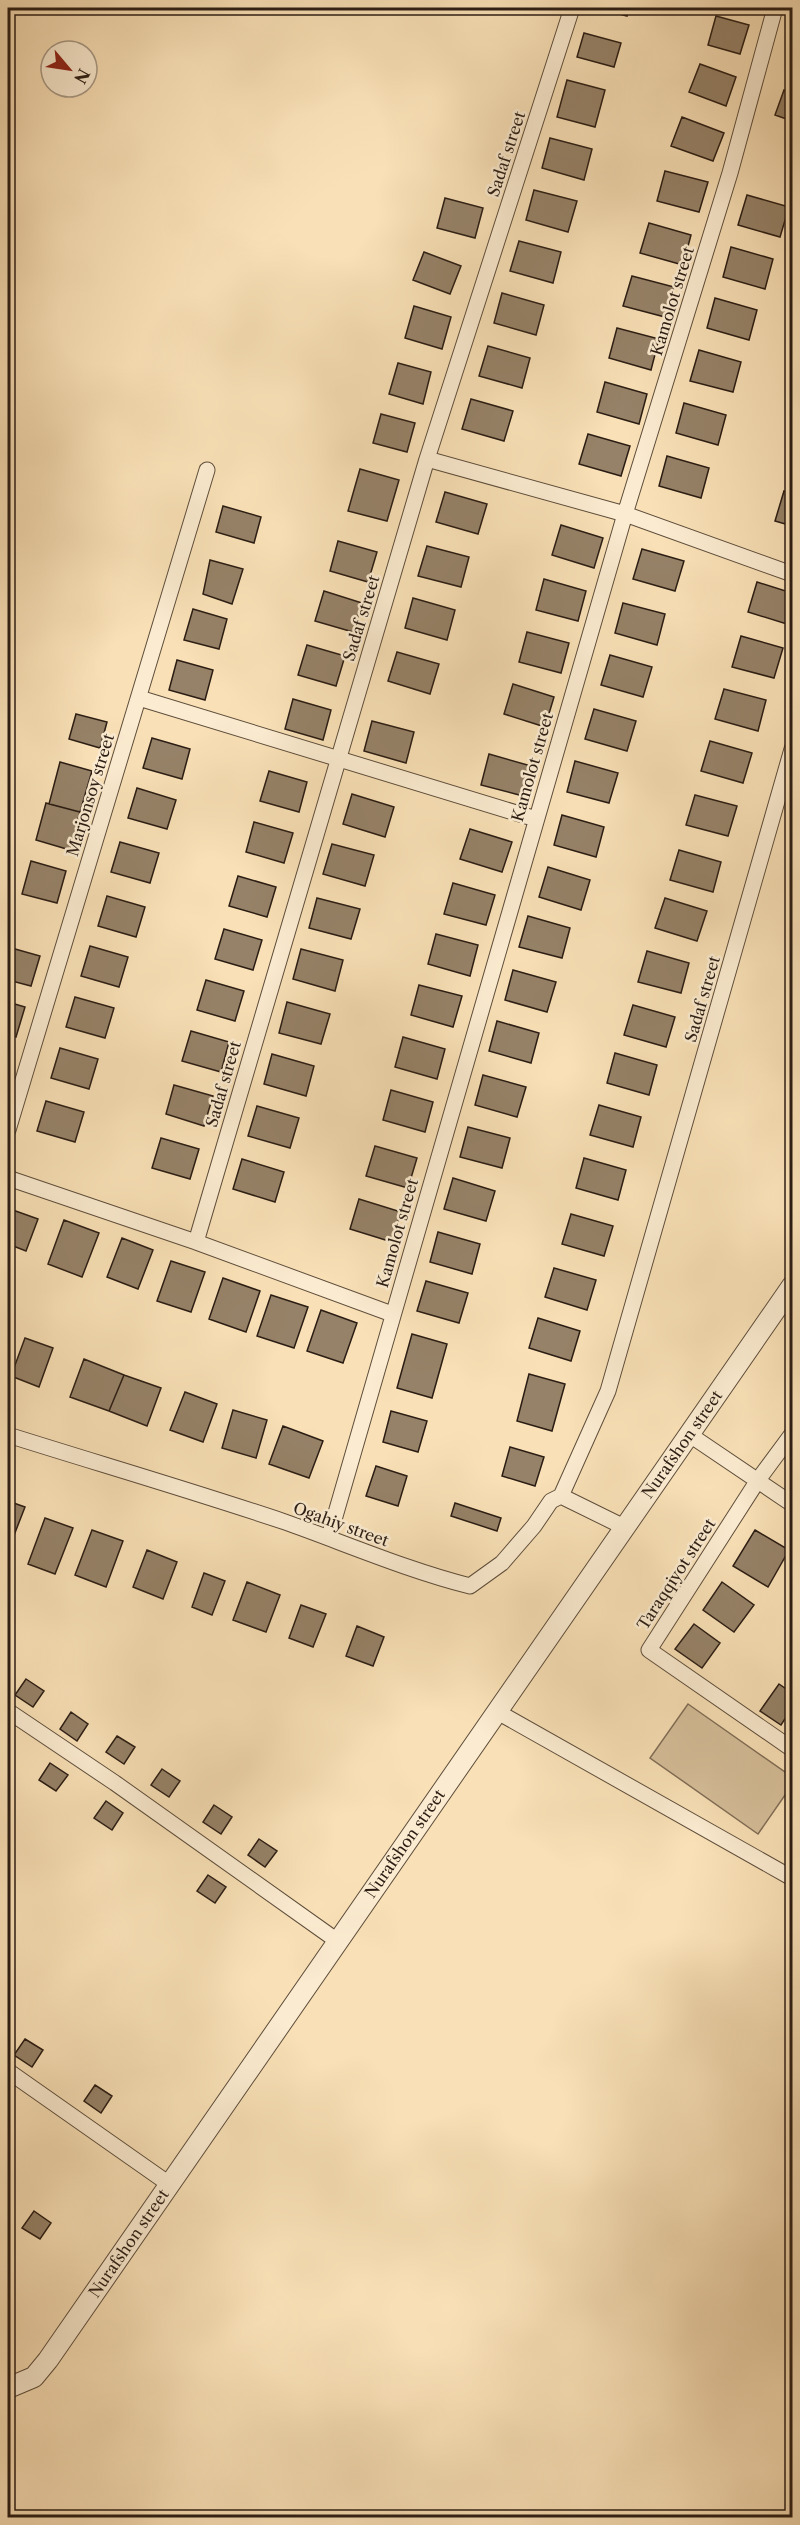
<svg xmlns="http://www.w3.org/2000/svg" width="800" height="2525" font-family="'Libre Caslon Text',serif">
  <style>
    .green { fill: #d6bf9a; stroke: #806e57; stroke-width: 1.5 }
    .building { fill: #968268; stroke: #2b1d14; stroke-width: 1.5 }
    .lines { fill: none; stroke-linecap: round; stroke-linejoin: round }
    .minor-casing { stroke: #5e4e3c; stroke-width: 17 }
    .tertiary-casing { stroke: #5e4e3c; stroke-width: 22 }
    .minor { stroke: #fbebd0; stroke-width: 15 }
    .tertiary { stroke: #fbebd0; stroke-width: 20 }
    .labels { text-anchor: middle; stroke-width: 5; stroke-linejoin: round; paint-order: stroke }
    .street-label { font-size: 16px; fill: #2b1d14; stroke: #fbebd0 }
  </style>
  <rect width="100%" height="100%" fill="#f9e0b6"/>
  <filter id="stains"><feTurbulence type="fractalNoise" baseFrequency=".00333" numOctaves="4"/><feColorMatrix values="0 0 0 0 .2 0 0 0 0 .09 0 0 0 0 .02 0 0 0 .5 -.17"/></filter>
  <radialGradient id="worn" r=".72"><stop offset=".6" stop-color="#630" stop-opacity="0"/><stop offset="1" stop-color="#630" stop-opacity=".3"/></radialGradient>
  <path class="green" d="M 688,1704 L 792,1777 L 792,1785 L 758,1834 L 650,1758 Z"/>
  <path class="building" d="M 597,8 L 629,8 L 627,16 Z
    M 716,16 L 749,25 L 740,54 L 708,45 Z
    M 584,33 L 621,43 L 614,67 L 577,57 Z
    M 700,64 L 736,77 L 726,106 L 689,92 Z
    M 567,80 L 605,90 L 595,127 L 557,117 Z
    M 784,90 L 792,93 L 792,121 L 775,115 Z
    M 682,117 L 724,133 L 713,161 L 671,146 Z
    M 550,138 L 592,149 L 584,180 L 542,168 Z
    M 665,171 L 708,182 L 699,212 L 657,201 Z
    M 534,190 L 577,201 L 568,232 L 526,220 Z
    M 747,195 L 789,207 L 780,237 L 738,225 Z
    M 445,198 L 483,208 L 475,238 L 437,228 Z
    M 649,223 L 691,235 L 683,265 L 640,253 Z
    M 519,241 L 561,252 L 553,283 L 510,271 Z
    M 731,247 L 773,259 L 765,289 L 723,277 Z
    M 424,252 L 461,266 L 450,294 L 413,280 Z
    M 632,276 L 674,287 L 665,317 L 623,306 Z
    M 502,293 L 544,305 L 536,335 L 494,323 Z
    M 715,298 L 757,310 L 749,340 L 707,328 Z
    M 414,306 L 451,317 L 442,349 L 405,338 Z
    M 617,328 L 659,339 L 651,370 L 609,358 Z
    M 488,346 L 530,358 L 522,388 L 479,376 Z
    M 699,350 L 741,362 L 733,392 L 690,381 Z
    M 398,363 L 431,372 L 423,404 L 389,394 Z
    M 605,382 L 647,394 L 639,424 L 597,412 Z
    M 471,399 L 513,411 L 504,441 L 462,429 Z
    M 684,403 L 726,415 L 718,445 L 676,433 Z
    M 381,414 L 415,423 L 407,452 L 373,443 Z
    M 588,434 L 630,446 L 621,476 L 579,464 Z
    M 667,456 L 709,468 L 701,498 L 659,486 Z
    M 360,469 L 399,480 L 387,521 L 348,511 Z
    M 784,491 L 792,493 L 792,526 L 775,521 Z
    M 445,492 L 487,504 L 478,534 L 436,522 Z
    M 223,506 L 261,517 L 254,543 L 216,532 Z
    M 561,525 L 603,538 L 594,568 L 552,555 Z
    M 338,541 L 377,552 L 368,582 L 330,571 Z
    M 427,546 L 469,557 L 461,587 L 418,576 Z
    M 642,549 L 684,561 L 675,591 L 633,579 Z
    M 210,560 L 243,569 L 232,604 L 203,594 Z
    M 544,579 L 586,591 L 578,621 L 536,610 Z
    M 757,582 L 792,593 L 790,625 L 748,612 Z
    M 324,591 L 362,603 L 353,632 L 315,621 Z
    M 413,598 L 455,610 L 447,640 L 405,628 Z
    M 623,603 L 665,614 L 657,645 L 615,633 Z
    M 193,609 L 227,619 L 219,649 L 184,640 Z
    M 527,632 L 569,643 L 561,673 L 519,662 Z
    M 741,636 L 783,648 L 774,678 L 732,667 Z
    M 307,645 L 345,656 L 336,686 L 298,675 Z
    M 397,652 L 439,664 L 430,694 L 388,681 Z
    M 610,655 L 652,667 L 643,697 L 601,685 Z
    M 177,660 L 213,670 L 205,700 L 169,690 Z
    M 513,684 L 554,697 L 545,727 L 504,714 Z
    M 724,689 L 766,700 L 758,731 L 715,719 Z
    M 293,699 L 331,710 L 323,740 L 285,729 Z
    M 594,709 L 636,721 L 627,751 L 585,739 Z
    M 76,714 L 107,722 L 100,748 L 69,739 Z
    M 372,721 L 414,732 L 406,763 L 364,751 Z
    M 152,738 L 190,749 L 182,779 L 143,768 Z
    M 710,741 L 752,753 L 743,783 L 701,771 Z
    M 489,754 L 531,766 L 523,796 L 481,785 Z
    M 575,761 L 618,773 L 609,803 L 567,792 Z
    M 60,762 L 92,771 L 80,812 L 49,804 Z
    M 269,771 L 307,782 L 299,812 L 260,801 Z
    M 137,788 L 176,800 L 167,829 L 128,818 Z
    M 352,794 L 394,807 L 385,837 L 343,824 Z
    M 695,795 L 737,806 L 728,836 L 686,825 Z
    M 46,803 L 80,812 L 70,850 L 36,840 Z
    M 562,815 L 604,827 L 596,857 L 554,845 Z
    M 254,822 L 293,833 L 284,863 L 246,852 Z
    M 470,829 L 512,842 L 502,872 L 460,859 Z
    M 120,842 L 159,853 L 150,883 L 111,872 Z
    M 332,844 L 374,855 L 365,886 L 323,874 Z
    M 679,850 L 721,862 L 713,892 L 670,880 Z
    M 31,861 L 66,871 L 57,903 L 22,894 Z
    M 548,867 L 590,880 L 581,910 L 539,897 Z
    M 238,876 L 276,887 L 267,917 L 229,906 Z
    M 453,883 L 495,895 L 486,925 L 444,914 Z
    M 107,896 L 145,907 L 136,937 L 98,926 Z
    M 317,898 L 360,909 L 351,939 L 309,928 Z
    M 665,898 L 707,911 L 697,941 L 655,928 Z
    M 528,916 L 570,928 L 562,958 L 519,947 Z
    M 224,929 L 262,940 L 253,970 L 215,959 Z
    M 436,934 L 478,945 L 470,976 L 428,964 Z
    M 90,946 L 128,957 L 119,987 L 81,976 Z
    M 8,947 L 40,956 L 31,986 L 8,980 Z
    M 301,949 L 343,960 L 335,991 L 293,979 Z
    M 647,951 L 689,963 L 681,993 L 638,982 Z
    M 513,970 L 556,982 L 547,1012 L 505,1000 Z
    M 206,980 L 244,991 L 235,1021 L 197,1010 Z
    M 419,985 L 462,996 L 453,1027 L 411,1015 Z
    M 75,997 L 114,1008 L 105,1038 L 66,1027 Z
    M 8,1002 L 25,1007 L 16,1037 L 8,1034 Z
    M 287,1002 L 330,1014 L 321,1044 L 279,1033 Z
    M 633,1005 L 675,1017 L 666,1047 L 624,1035 Z
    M 497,1021 L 539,1033 L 531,1063 L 489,1051 Z
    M 191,1031 L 229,1042 L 221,1072 L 182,1061 Z
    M 403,1037 L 445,1049 L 437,1079 L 395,1067 Z
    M 60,1048 L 98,1059 L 89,1089 L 51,1078 Z
    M 615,1053 L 657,1065 L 649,1095 L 607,1083 Z
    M 272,1054 L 314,1066 L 306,1096 L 264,1084 Z
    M 483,1075 L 526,1087 L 517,1117 L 475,1105 Z
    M 174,1085 L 213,1096 L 204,1126 L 166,1114 Z
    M 391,1090 L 433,1102 L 425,1132 L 383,1120 Z
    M 46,1101 L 84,1112 L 75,1142 L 37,1131 Z
    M 599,1105 L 641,1117 L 633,1147 L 590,1135 Z
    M 257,1106 L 299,1118 L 290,1148 L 248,1136 Z
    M 468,1127 L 510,1138 L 502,1168 L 460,1157 Z
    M 161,1138 L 199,1149 L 190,1179 L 152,1168 Z
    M 375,1146 L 417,1158 L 408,1188 L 366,1176 Z
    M 584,1158 L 626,1170 L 618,1200 L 576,1188 Z
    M 242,1159 L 284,1172 L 275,1202 L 233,1189 Z
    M 453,1178 L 495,1191 L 486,1221 L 444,1209 Z
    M 359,1199 L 401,1212 L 392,1242 L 350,1229 Z
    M 10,1209 L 38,1219 L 26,1251 L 8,1244 L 8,1217 Z
    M 571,1214 L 613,1226 L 604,1256 L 562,1244 Z
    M 64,1220 L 99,1233 L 82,1277 L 48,1264 Z
    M 438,1232 L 480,1244 L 472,1274 L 430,1262 Z
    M 122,1238 L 153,1250 L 138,1289 L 107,1277 Z
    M 171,1261 L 205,1272 L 191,1312 L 157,1301 Z
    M 554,1268 L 596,1280 L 587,1310 L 545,1297 Z
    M 223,1278 L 260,1291 L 246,1332 L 209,1319 Z
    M 426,1281 L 468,1293 L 459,1323 L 417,1311 Z
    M 271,1295 L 308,1307 L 294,1348 L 257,1336 Z
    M 321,1310 L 357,1323 L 343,1363 L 307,1351 Z
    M 538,1318 L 580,1331 L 571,1361 L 529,1348 Z
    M 412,1334 L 447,1344 L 432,1398 L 397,1388 Z
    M 25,1338 L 53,1348 L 39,1387 L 11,1376 Z
    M 84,1359 L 124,1375 L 109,1411 L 70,1397 Z
    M 529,1374 L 565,1384 L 552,1431 L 517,1421 Z
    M 124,1375 L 161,1388 L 147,1426 L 109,1411 Z
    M 185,1392 L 217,1404 L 203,1442 L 170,1430 Z
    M 233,1410 L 267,1420 L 256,1458 L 222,1448 Z
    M 391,1411 L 427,1421 L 418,1452 L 383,1442 Z
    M 283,1426 L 323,1441 L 309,1478 L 269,1464 Z
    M 510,1447 L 544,1457 L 535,1486 L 502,1476 Z
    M 376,1466 L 407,1476 L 398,1506 L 366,1496 Z
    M 8,1501 L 25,1507 L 11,1543 L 8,1542 Z
    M 455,1503 L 501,1518 L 497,1531 L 451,1516 Z
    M 45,1518 L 73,1528 L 55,1574 L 28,1564 Z
    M 92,1530 L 123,1541 L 106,1587 L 75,1575 Z
    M 755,1530 L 789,1550 L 768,1587 L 733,1566 Z
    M 147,1550 L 177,1562 L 163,1599 L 133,1587 Z
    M 204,1573 L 225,1581 L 212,1615 L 192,1607 Z
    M 247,1582 L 280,1595 L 266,1632 L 233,1620 Z
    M 722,1582 L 754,1605 L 734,1632 L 703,1610 Z
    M 301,1605 L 326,1614 L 313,1647 L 289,1638 Z
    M 694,1624 L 720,1643 L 702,1668 L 675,1649 Z
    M 357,1626 L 384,1637 L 373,1666 L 346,1656 Z
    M 26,1679 L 44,1691 L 33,1707 L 15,1695 Z
    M 779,1684 L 792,1693 L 792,1708 L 781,1725 L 760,1711 Z
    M 71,1712 L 88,1724 L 77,1741 L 60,1729 Z
    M 117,1736 L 135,1747 L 124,1764 L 106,1752 Z
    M 50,1763 L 68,1775 L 56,1791 L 39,1780 Z
    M 162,1769 L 180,1781 L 169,1797 L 151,1785 Z
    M 106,1801 L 123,1813 L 112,1830 L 94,1818 Z
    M 214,1805 L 232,1817 L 221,1834 L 203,1822 Z
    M 259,1839 L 277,1851 L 265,1867 L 248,1855 Z
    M 208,1875 L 226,1887 L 215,1903 L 197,1891 Z
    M 25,2039 L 43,2050 L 32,2067 L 14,2055 Z
    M 95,2085 L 112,2096 L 101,2113 L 84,2101 Z
    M 34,2211 L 51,2223 L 40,2239 L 22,2228 Z"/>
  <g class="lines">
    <defs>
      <path id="minor" d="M 427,459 L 625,514 L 792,574
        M 139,698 L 536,819
        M 8,1130 L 207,470
        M 8,1178 L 196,1242 L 392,1314
        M 196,1242 L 427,459 L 572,8
        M 792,1434 L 758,1480 L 649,1650 L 792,1749
        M 8,1435 C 100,1464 193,1491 285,1522 C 347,1544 407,1570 470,1586 L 502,1563 L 534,1526 L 551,1501 L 561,1496 L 626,1528
        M 690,1435 L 792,1504
        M 561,1496 L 608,1391 L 792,749
        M 329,1537 L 625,514 L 730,173 L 775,8
        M 8,1711 L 115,1783 L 336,1940
        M 496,1711 L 792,1878
        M 8,2071 L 169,2184"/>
      <g id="tertiary">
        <path id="s1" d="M 8,2388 L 34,2377 L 48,2360 C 295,2001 543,1643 792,1286"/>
      </g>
    </defs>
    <use href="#minor" class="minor-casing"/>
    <use href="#tertiary" class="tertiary-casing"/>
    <use href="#minor" class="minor"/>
    <use href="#tertiary" class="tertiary"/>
  </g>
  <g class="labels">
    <g class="street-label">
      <text transform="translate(506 154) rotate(-72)" y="6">Sadaf street</text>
      <text transform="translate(672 301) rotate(-73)" y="6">Kamolot street</text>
      <text transform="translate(361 618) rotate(-73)" y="6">Sadaf street</text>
      <text transform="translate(532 767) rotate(-74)" y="6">Kamolot street</text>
      <text transform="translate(90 795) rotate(-73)" y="6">Marjonsoy street</text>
      <text transform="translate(702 999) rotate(-74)" y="6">Sadaf street</text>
      <text transform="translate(223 1084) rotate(-74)" y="6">Sadaf street</text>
      <text transform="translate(397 1233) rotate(-74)" y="6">Kamolot street</text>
      <text dy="6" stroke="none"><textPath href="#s1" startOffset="1164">Nurafshon street</textPath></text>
      <text transform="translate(341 1524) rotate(20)" y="6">Ogahiy street</text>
      <text transform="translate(676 1574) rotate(-57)" y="6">Taraqqiyot street</text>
      <text dy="6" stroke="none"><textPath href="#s1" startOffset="678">Nurafshon street</textPath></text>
      <text dy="6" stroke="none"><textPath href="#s1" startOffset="192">Nurafshon street</textPath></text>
    </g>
  </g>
  <rect width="800" height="2525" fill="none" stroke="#f9e0b6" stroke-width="30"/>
  <rect x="9" y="9" width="782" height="2507" fill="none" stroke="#2b1d14" stroke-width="3"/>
  <rect x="15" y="15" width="770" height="2495" fill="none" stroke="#2b1d14" stroke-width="1.5"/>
  <g transform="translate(69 69) rotate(119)"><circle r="28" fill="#fbebd0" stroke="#a89985" stroke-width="1.5"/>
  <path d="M0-4.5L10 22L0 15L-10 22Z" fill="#8f2418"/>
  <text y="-9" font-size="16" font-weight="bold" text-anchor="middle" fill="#2b1d14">N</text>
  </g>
  <rect width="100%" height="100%" filter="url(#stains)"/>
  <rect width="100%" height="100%" fill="url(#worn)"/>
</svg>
